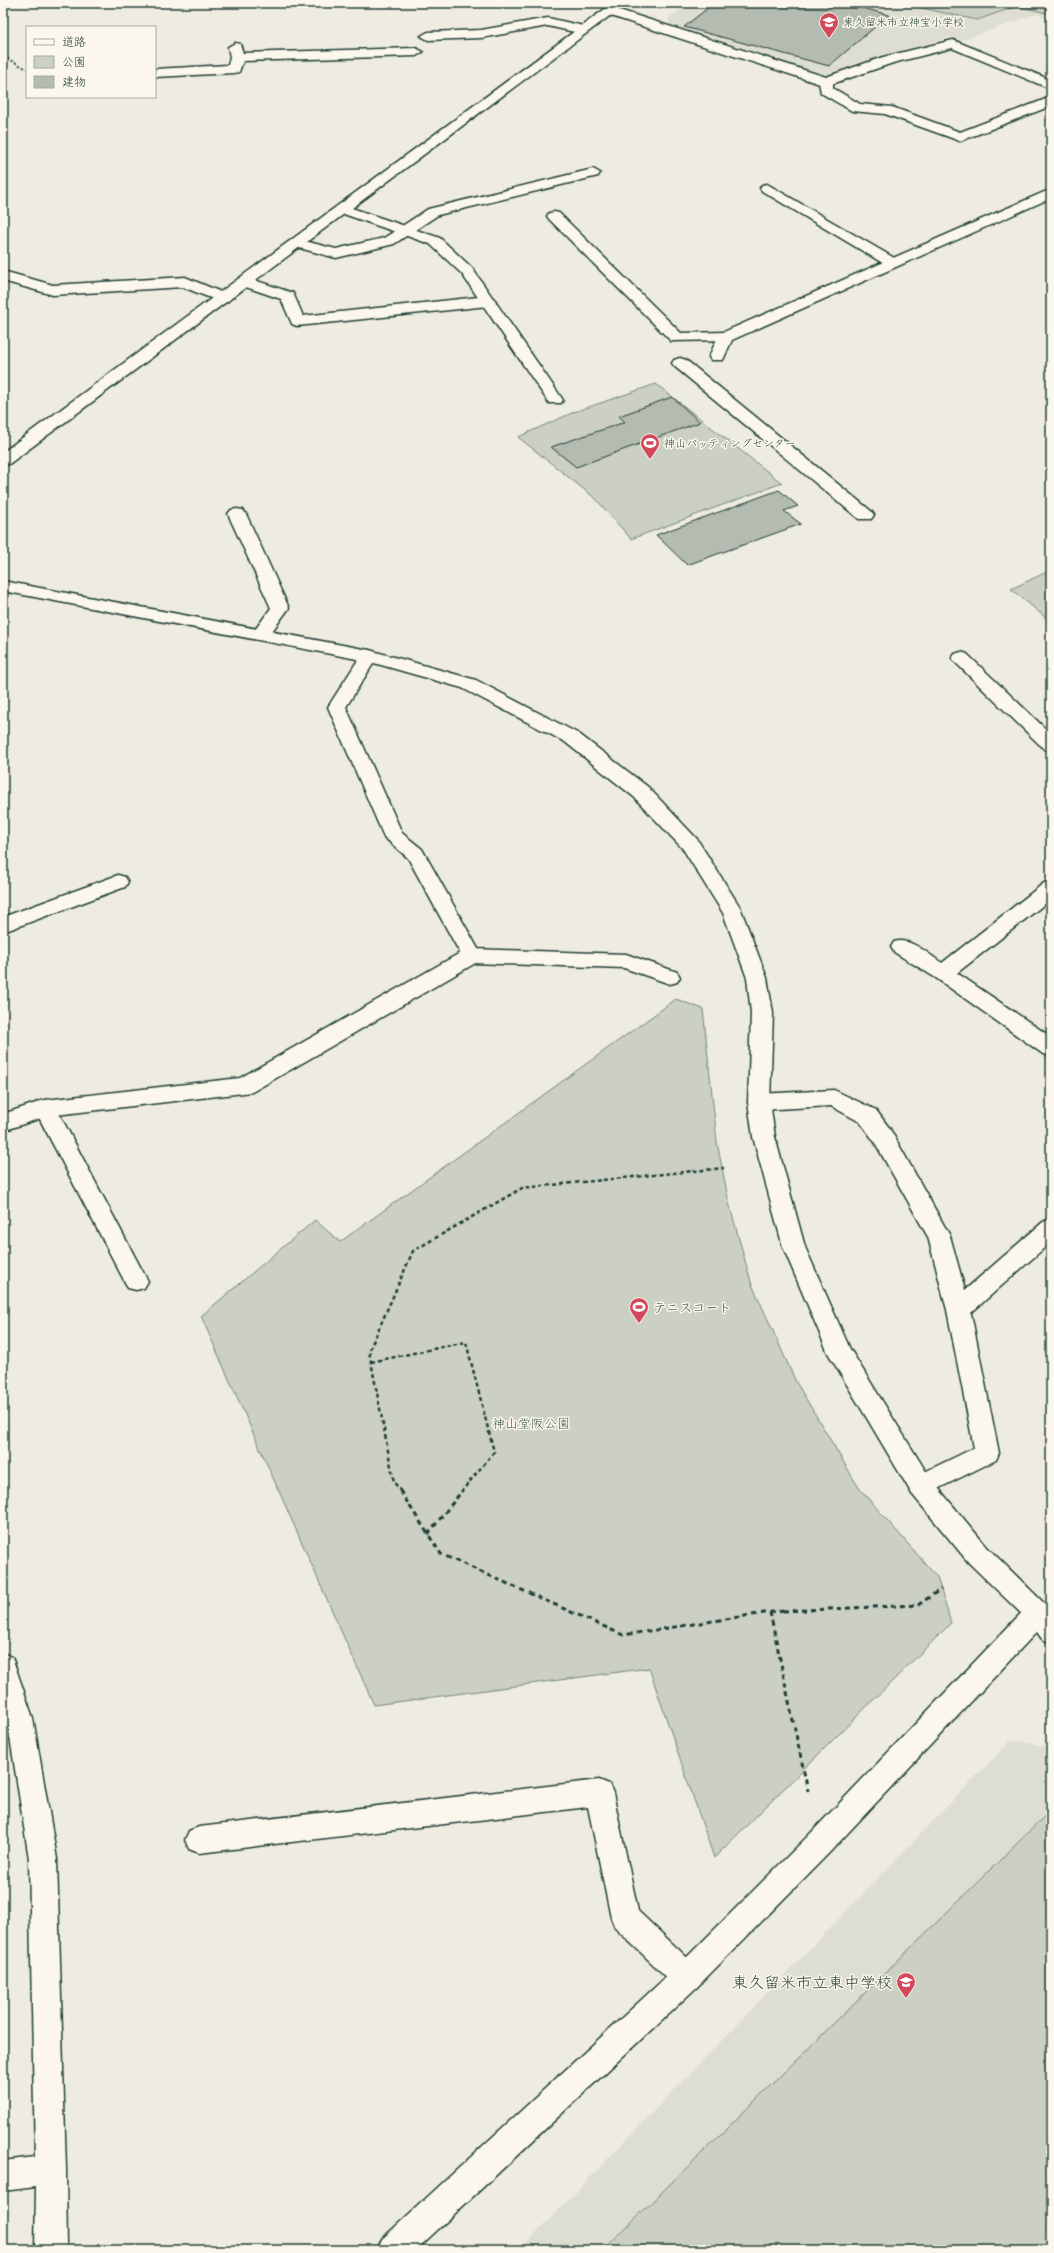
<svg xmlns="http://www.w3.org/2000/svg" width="1054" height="2253" font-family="'Architects Daughter','Klee One',sans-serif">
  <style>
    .built { fill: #ddddd2 }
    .green { fill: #cbcfc4; stroke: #75867c }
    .building { fill: #b4bbb0; stroke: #1f3d34 }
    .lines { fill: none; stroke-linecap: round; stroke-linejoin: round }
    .service-casing { stroke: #1f3d34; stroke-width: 3 }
    .minor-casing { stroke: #1f3d34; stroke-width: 3 }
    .tertiary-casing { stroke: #1f3d34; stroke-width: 3 }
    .path-far2 { stroke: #1f3d34; stroke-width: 1.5; stroke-dasharray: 2.5 2; stroke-linecap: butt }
    .path-far1 { stroke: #1f3d34; stroke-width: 2.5; stroke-dasharray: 4 3; stroke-linecap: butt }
    .path { stroke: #1f3d34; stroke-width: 3; stroke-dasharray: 5 4; stroke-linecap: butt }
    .service { fill: #fbf7ec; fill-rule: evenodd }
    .minor { fill: #fbf7ec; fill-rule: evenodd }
    .tertiary { fill: #fbf7ec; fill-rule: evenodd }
    .labels { text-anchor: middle; stroke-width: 3; stroke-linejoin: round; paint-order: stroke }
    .far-poi-label { font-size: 11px; fill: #1f3d34; stroke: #fbf7ec; text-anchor: start }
    .poi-label { font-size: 13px; fill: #1f3d34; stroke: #fbf7ec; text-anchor: start }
    .park-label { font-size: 13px; fill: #415a51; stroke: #fbf7ec }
    .near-poi-label { font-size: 16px; fill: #1f3d34; stroke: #fbf7ec; text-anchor: end }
  </style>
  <rect width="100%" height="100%" fill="#eeece1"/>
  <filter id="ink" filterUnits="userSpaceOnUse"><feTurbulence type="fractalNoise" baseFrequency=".025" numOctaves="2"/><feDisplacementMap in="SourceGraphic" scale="8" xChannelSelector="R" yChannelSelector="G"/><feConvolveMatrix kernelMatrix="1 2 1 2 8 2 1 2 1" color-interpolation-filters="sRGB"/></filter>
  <g filter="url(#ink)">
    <path class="built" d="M 690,3 L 1051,3 L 1051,21 L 1037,14 L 962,40 L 951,37 L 828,75 L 669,25 L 669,18 Z
      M 1011,1740 L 1051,1747 L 1051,2250 L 520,2250 Z"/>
    <path class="green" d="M 898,3 L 1051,3 L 1051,14 L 1017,6 L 977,20 Z
      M 656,384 L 782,483 L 631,539 L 596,499 L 518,437 L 574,412 Z
      M 1051,570 L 1051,622 L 1011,589 Z
      M 676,999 L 703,1009 L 717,1142 L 729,1203 L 751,1282 L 796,1382 L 859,1488 L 937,1577 L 951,1623 L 714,1858 L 649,1668 L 374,1705 L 201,1316 L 315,1220 L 340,1242 Z
      M 1051,1810 L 1051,2250 L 603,2250 Z"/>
    <path class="building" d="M 714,3 L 844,3 L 889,15 L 829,66 L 684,27 Z
      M 672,397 L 700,422 L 576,467 L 551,447 L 625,422 L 619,416 Z
      M 779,490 L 798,506 L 784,511 L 801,524 L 687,565 L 656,535 Z"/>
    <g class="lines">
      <defs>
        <path id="service" d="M 826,78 L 833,82 L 833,88 L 860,104 L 892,107 L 960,132 L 1051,97 L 1051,106 L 960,141 L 885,114 L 852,111 L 821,93 L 819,82 Z
          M 593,169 L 600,173 L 598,176 L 438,215 L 394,244 L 336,258 L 292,246 L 290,243 L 292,240 L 297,239 L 336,249 L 384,238 L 428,209 Z
          M 767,184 L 896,259 L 898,262 L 896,265 L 886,265 L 762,191 L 760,188 L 762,185 Z
          M 554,212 L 559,213 L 681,333 L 725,332 L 731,334 L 733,337 L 731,340 L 671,341 L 549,219 L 547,216 L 549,213 Z
          M 245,277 L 293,293 L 303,316 L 488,296 L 493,298 L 496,301 L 493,304 L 488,306 L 297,326 L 292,324 L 281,299 L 240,285 L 237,282 L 240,279 Z
          M 680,358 L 686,360 L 871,511 L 874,515 L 871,519 L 859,519 L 674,366 L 672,363 L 674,360 Z
          M 472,949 L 626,954 L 677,972 L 680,977 L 677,982 L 670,984 L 624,968 L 472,963 L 465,961 L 462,956 L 465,951 Z
          M 45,1100 L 53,1102 L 144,1274 L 148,1281 L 144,1288 L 136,1290 L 128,1288 L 34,1108 L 37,1102 Z
          M 599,1780 L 609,1784 L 613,1793 L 638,1911 L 697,1967 L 701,1977 L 697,1987 L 687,1991 L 677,1987 L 615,1928 L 611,1918 L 588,1807 L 199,1853 L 189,1849 L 185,1840 L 189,1831 L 199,1827 Z"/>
        <path id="minor" d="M 610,7 L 826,77 L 883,57 L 953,40 L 1051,80 L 1051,89 L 952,48 L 893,63 L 826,86 L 605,14 L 604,11 Z
          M 548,18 L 588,27 L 590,30 L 583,34 L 548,26 L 481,38 L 428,40 L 421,36 L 428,32 L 481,30 Z
          M 235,43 L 240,44 L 243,53 L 416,48 L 423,52 L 416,56 L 243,61 L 239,72 L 234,73 L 155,77 L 155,69 L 228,65 L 230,57 L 228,47 Z
          M 1051,189 L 1051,198 L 732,340 L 723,360 L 711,360 L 709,357 L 719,334 Z
          M 343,205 L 440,238 L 472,268 L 563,400 L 561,403 L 549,403 L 462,274 L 430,244 L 338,212 L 336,209 L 338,206 Z
          M 3,271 L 53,285 L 185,277 L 228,295 L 231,298 L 228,301 L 223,303 L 183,287 L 53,295 L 3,281 Z
          M 237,509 L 243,510 L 246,514 L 289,608 L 267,638 L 261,640 L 255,638 L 252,634 L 271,608 L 228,514 L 231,510 Z
          M 369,650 L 375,652 L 378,656 L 346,707 L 402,833 L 422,849 L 482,956 L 479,961 L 252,1092 L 47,1116 L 3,1131 L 3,1114 L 45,1100 L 240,1078 L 460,953 L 408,858 L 384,837 L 328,707 L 363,652 Z
          M 961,652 L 967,654 L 1051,734 L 1051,751 L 1044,749 L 955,662 L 952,658 L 955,654 Z
          M 118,875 L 125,877 L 128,882 L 125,887 L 3,932 L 3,917 Z
          M 1051,881 L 1051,899 L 957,973 L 1051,1037 L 1051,1056 L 1043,1054 L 936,978 L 894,952 L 891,947 L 894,942 C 910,937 928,954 942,963 L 1044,883 Z
          M 834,1090 L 876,1110 L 890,1129 L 950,1236 L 965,1290 L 1043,1222 L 1051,1219 L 1051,1242 L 971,1313 L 999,1453 L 996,1460 L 921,1497 L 912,1494 L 909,1486 L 912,1478 L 974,1448 L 947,1310 L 928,1237 L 874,1141 L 860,1122 L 831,1106 L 759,1110 L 751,1108 L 748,1102 L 751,1096 L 759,1094 Z
          M 1038,1601 L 1047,1605 L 1051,1613 L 1047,1621 L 829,1853 L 697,1987 L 416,2250 L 377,2250 L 382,2239 L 677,1967 L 809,1835 L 1029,1605 Z
          M 3,1653 L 12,1657 L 33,1718 L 57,1859 L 66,2170 L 67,2250 L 35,2250 L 36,2187 L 3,2191 L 3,2161 L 35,2157 L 29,1859 L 7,1718 L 3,1707 Z"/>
        <path id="tertiary" d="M 613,3 L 627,3 L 9,464 L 3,465 L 3,452 Z
          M 3,581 L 369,650 L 476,680 L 579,734 L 648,787 L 697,839 L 740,907 L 767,978 L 773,1013 L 770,1102 L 775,1137 L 805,1247 L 850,1349 L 930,1478 L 987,1547 L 1051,1610 L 1051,1643 L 1042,1639 L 1029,1621 L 969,1563 L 912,1494 L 828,1353 L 783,1247 L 753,1137 L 748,1102 L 751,1013 L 747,978 L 723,913 L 683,849 L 634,797 L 565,742 L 462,688 L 367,661 L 3,591 Z"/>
      </defs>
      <use href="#service" class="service-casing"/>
      <use href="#minor" class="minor-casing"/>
      <use href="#tertiary" class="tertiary-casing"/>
      <path class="path-far2" d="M 3,56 L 27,69"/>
      <path class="path-far1" d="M 371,1362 L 466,1342 L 494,1452 L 461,1492
        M 401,1492 L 394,1482 L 369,1351 L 413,1251 L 522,1188 L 724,1168"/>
      <path class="path" d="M 400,1491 L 441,1554 L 623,1635 L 784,1610
        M 428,1534 L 462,1491
        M 783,1611 L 918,1605 L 941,1589
        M 770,1612 L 808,1791"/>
      <use href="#service" class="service"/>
      <use href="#minor" class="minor"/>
      <use href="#tertiary" class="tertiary"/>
    </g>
  </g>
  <defs>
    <symbol id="school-pin" viewBox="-11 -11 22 30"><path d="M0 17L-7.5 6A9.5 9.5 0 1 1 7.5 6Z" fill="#d1495b" stroke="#fbf7ec"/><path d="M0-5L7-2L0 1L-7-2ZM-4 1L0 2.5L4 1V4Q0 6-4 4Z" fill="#fff"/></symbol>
    <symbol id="stadium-pin" viewBox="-11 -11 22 30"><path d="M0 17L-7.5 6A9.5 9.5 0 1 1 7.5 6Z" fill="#d1495b" stroke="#fbf7ec"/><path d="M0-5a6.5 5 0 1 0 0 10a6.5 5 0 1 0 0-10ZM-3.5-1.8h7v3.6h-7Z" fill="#fff"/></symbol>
  </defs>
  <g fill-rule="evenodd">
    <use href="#school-pin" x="818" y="11" width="22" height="30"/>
    <use href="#stadium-pin" x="639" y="432" width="22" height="30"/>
    <use href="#stadium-pin" x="628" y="1296" width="22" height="30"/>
    <use href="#school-pin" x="895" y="1971" width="22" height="30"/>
  </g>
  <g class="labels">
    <g class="far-poi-label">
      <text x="843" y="26">東久留米市立神宝小学校</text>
      <text x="664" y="447">神山バッティングセンター</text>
    </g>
    <g class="poi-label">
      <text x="653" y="1312">テニスコート</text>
    </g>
    <g class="park-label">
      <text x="531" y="1428">神山堂阪公園</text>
    </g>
    <g class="near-poi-label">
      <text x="892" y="1988">東久留米市立東中学校</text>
    </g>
  </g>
  <rect width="1054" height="2253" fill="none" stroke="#fbf7ec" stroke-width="16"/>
  <rect x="8" y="8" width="1038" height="2237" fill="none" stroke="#1f3d34" stroke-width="1.5" filter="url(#ink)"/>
  <rect x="26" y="26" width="130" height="72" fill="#fbf7ec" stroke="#a3ada2"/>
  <rect x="34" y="39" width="20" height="6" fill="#fbf7ec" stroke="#a3ada2"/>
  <text x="62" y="46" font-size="12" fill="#1f3d34">道路</text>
  <rect x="34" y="56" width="20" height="12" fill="#cbcfc4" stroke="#a3ada2"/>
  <text x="62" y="66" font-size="12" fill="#1f3d34">公園</text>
  <rect x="34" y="76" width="20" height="12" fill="#b4bbb0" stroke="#a3ada2"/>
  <text x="62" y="86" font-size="12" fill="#1f3d34">建物</text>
</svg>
